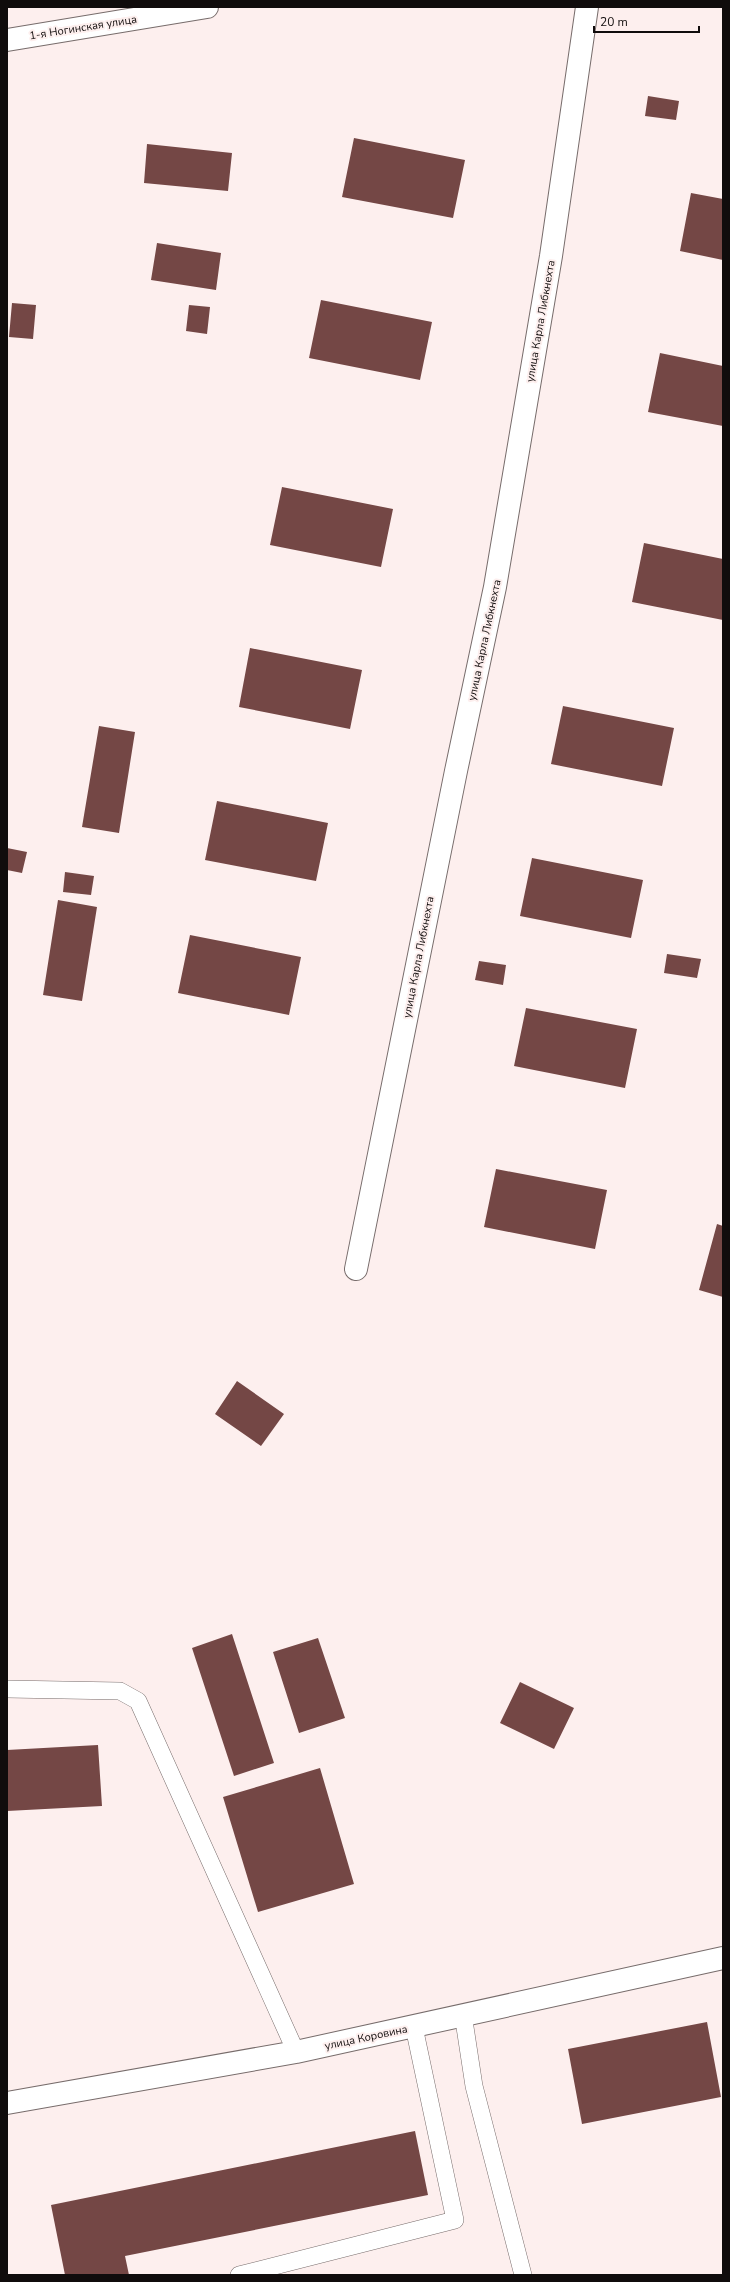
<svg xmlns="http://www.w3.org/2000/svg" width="730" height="2282" font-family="'Nunito Sans',sans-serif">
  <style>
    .building { fill: #744745 }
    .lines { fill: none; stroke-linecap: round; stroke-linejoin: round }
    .service-casing { stroke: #776c6b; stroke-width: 18 }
    .minor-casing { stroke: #776c6b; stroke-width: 24 }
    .service { stroke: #fff; stroke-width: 17 }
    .minor { stroke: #fff; stroke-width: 22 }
    .labels { text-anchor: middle; stroke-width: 4; stroke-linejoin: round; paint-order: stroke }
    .street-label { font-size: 11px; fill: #100c0c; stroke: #fdefee }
  </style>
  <rect width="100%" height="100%" fill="#fdefee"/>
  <path class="building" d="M 648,96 L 679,101 L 676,120 L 645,116 Z
    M 354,138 L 465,160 L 453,218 L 342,197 Z
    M 147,144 L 232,153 L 228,191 L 144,183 Z
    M 691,193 L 723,199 L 723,260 L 680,251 Z
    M 157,243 L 221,253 L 216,290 L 151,280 Z
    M 321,300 L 432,322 L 420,380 L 309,358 Z
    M 12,303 L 36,305 L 33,339 L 9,337 Z
    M 189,305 L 210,307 L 207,334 L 186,331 Z
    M 660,353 L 723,366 L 723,426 L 648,412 Z
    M 282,487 L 393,509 L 381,567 L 270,545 Z
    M 644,543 L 723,559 L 723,620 L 632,602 Z
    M 250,648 L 362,670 L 350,729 L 239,707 Z
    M 563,706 L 674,728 L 662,786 L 551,764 Z
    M 99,726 L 135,732 L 119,833 L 82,827 Z
    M 217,801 L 328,823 L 316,881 L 205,860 Z
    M 7,848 L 27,852 L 22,873 L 7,870 Z
    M 532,858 L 643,880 L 631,938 L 520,916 Z
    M 65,872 L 94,876 L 91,895 L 63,892 Z
    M 58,900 L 97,907 L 82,1001 L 43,995 Z
    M 190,935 L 301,957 L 289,1015 L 178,993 Z
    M 667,954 L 701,959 L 697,978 L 664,973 Z
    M 479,961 L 506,965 L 503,985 L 475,980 Z
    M 526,1008 L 637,1029 L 625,1088 L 514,1066 Z
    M 496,1169 L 607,1190 L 595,1249 L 484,1227 Z
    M 717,1224 L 723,1226 L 723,1297 L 699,1290 Z
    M 237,1381 L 284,1414 L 261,1446 L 215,1414 Z
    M 232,1634 L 274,1763 L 234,1776 L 192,1648 Z
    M 318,1638 L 345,1718 L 299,1733 L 273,1652 Z
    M 520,1682 L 574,1708 L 554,1749 L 500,1723 Z
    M 98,1745 L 102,1806 L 7,1811 L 7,1750 Z
    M 320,1768 L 354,1884 L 258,1912 L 223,1797 Z
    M 707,2022 L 721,2097 L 582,2124 L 568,2049 Z
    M 415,2131 L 428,2195 L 125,2256 L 129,2275 L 65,2275 L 51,2205 Z"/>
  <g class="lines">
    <defs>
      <path id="service" d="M 7,1689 L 120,1691 L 138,1701 L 296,2052
        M 463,2014 L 474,2086 L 523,2275
        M 239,2275 L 455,2220 L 414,2027"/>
      <path id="minor" d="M 7,40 L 207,7
        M 356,1269 L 456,771 L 495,587 L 551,256 L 587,7
        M 7,2103 L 296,2052 L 723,1958"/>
    </defs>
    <use href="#service" class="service-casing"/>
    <use href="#minor" class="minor-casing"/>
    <use href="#service" class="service"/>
    <use href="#minor" class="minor"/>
  </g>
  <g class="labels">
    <g class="street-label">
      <text transform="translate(83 27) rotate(-9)" y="4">1-я Ногинская улица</text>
      <text transform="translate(540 321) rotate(-80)" y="4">улица Карла Либкнехта</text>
      <text transform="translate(484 640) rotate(-78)" y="4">улица Карла Либкнехта</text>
      <text transform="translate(418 957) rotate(-79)" y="4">улица Карла Либкнехта</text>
      <text transform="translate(366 2037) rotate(-12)" y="4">улица Коровина</text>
    </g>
  </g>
  <rect width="730" height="2282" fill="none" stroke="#100c0c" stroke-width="16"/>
  <path d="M594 26v6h105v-6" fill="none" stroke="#100c0c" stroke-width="2"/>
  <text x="600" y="26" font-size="12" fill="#100c0c" stroke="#fdefee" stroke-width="3" paint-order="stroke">20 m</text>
</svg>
